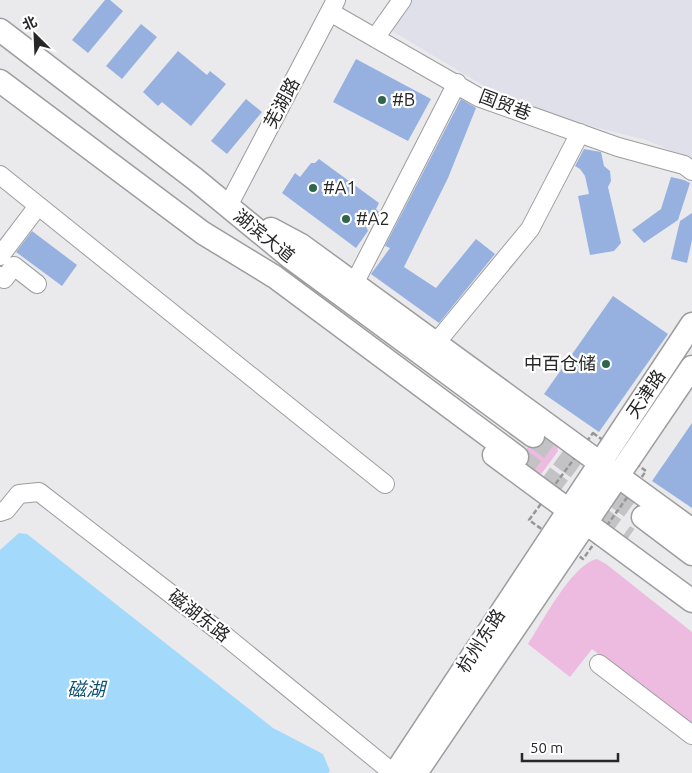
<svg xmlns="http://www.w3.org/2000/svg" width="692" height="773" font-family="Ubuntu,'Noto Sans SC',sans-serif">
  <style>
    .built { fill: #e0e0eb }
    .green { fill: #edbbdf }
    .water { fill: #a3dafc }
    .building { fill: #96b1e0 }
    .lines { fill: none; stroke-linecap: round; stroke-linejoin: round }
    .major-tunnel { stroke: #c3c3c6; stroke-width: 22; stroke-dasharray: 22 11; stroke-linecap: butt }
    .minor-casing { stroke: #9d9d9f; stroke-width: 20 }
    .major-casing { stroke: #9d9d9f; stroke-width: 25 }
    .path { stroke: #969698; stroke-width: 2.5; stroke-dasharray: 5 2.5; stroke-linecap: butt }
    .minor { stroke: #fff; stroke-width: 18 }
    .major { stroke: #fff; stroke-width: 22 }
    .poi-dot { fill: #2e654c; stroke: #fff; stroke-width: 2 }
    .labels { text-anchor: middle; stroke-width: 4.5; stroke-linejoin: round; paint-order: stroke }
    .poi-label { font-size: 18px; fill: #272728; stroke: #fff; text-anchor: start }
    .street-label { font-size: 18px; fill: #272728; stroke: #fff }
    .water-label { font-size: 19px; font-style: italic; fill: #105374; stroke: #fff }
  </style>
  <rect width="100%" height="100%" fill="#eaeaed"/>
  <path class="built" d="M 407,0 L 692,0 L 692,160 L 646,140 L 582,124 L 489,89 L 387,28 Z"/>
  <path class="green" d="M 540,432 L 557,445 L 558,451 L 542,473 L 533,475 L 516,462 Z
    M 597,559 L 606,564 L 692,632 L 692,727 L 592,649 L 570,677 L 528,644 C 542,623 572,564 597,559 Z"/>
  <path class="water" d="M 19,533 L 27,534 L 273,728 L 323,754 L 330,771 L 328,773 L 0,773 L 0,550 Z"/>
  <path class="building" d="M 105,0 L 110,0 L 123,11 L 88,53 L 72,40 Z
    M 141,24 L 157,37 L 122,79 L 106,66 Z
    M 178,51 L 207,75 L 210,71 L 226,84 L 191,126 L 162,102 L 158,106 L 143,92 Z
    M 356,59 L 431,99 L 408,141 L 333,102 Z
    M 246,99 L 262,112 L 227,154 L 211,141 Z
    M 461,99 L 476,108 L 448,178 L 404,267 L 436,288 L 476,239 L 495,254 L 439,323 L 371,274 L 390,248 L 385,246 Z
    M 584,149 L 601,152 L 604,166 L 610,171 L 611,181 L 608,187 L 621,243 L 614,251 L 590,255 L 578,196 L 589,194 L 585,176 L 580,169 L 575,166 Z
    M 319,159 L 379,203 L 376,209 L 379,212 L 377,216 L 372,217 L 366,226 L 368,231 L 356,248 L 282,193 L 295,173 L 300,177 L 311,163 L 315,163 Z
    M 671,177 L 684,180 L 690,183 L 678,220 L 644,243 L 632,230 L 661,209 Z
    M 692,213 L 692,240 L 687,263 L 671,259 L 680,221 Z
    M 32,231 L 77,265 L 62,286 L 16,252 Z
    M 613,296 L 668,334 L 599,432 L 544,394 Z
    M 692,423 L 692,508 L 652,481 Z"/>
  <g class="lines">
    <path class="major-tunnel" d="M 533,436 L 643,517
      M 517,457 L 628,538"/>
    <defs>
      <path id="minor" d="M 330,12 L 478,97 L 618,147 L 684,165 L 692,171
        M 375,38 L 402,0
        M 0,175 L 385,484
        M 228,206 L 336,0
        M 0,256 L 38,206
        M 0,276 L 4,279 L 14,266 L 37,284
        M 354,284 L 457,83
        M 436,343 L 530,229 L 580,133
        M 0,512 L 6,510 L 19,494 L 39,492 L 224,635 L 393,773
        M 599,664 L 692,735"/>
      <path id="major" d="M 0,30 L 195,179 L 291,258 L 533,436
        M 0,81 L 203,233 L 275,277 L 517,457
        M 271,229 L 301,245 L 692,530
        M 494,455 L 692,601
        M 643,517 L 692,554
        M 395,773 L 692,324
        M 416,773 L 692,367"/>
    </defs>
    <use href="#minor" class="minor-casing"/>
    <use href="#major" class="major-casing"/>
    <path class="path" d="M 593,433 L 646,471 L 583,559 L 529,520 Z"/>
    <use href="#minor" class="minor"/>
    <use href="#major" class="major"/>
  </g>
  <g class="poi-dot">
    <circle cx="382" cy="100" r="5"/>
    <circle cx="313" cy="188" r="5"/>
    <circle cx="346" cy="219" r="5"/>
    <circle cx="606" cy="364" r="5"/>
  </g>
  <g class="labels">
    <g class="poi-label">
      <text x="392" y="106">#B</text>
      <text x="323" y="194">#A1</text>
      <text x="356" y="225">#A2</text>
      <text x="596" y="370" text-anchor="end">中百仓储</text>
    </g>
    <g class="street-label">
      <text transform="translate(282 103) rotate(-62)" y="6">芜湖路</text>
      <text transform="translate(505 105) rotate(21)" y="6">国贸巷</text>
      <text transform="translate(264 236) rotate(39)" y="6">湖滨大道</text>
      <text transform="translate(646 394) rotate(-56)" y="6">天津路</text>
      <text transform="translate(199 616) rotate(38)" y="6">磁湖东路</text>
      <text transform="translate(481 641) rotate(-57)" y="6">杭州东路</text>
    </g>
    <g class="water-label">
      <text x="86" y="696">磁湖</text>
    </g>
  </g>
  <g transform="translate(35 35) rotate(336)" stroke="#ffffff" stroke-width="4" paint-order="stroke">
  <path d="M0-4L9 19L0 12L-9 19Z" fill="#272728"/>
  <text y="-8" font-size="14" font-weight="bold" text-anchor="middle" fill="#272728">北</text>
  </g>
  <path d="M522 753v8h96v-8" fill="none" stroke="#272728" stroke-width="2.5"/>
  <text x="530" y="753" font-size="15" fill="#272728" stroke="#ffffff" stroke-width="4" paint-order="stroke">50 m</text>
</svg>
